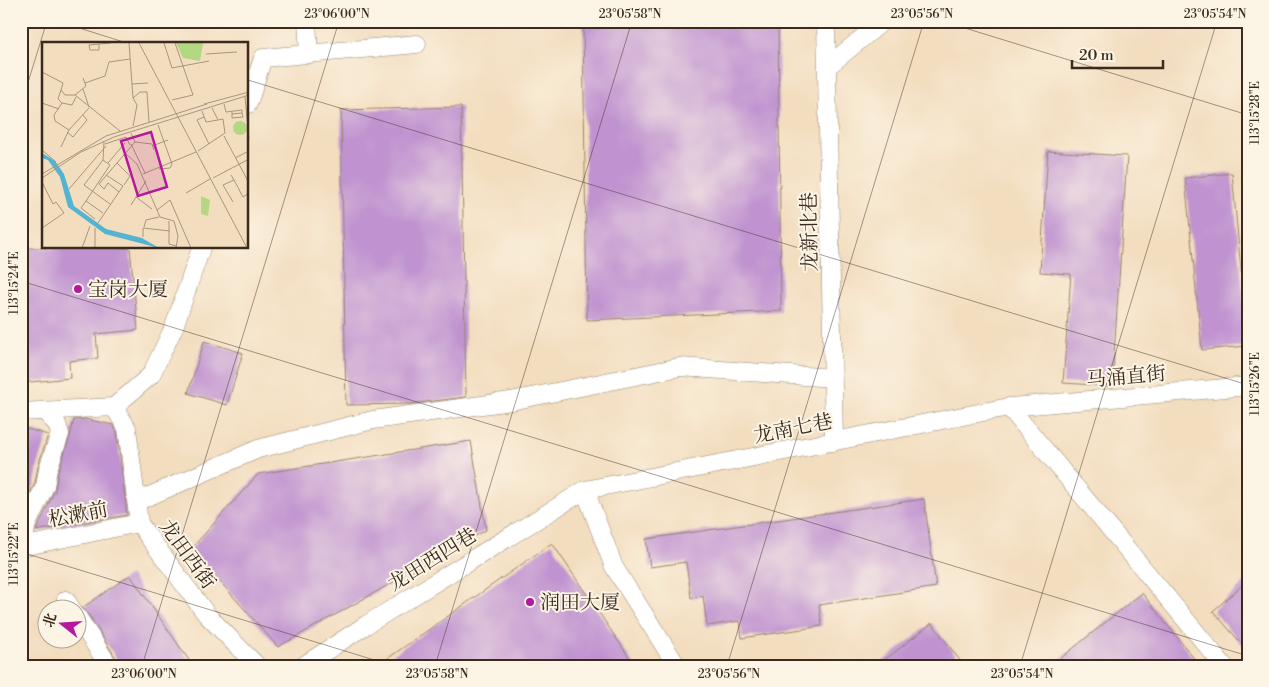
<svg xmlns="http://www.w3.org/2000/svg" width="1269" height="687" font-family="'Libre Bodoni','Noto Serif SC',serif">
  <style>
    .building { fill: #c093d0 }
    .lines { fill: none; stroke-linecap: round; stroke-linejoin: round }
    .service-casing { stroke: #97846e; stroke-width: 19 }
    .service { stroke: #fff; stroke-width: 18 }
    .ticks { fill: none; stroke: #3b2a1e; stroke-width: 1; stroke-opacity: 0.45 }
    .poi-dot { fill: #b5179e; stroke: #fcf5e5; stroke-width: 2 }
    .labels { text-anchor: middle; stroke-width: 4; stroke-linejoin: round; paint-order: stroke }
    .street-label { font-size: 20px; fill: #3b2a1e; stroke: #fcf5e5 }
    .poi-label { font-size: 20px; fill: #3b2a1e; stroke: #fcf5e5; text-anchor: start }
    .inset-road { fill: none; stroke: #a9957f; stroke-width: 1 }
    .view { fill: #b5179e; fill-opacity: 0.15; stroke: #b5179e; stroke-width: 2.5 }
    .inset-edge { fill: none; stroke: #3b2a1e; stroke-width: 2.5 }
    .neatline { fill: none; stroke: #3b2a1e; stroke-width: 2 }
    .ticks-label { font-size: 12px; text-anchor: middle; fill: #3b2a1e }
  </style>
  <rect width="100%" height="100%" fill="#fcf5e5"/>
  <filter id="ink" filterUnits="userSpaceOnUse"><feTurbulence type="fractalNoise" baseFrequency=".02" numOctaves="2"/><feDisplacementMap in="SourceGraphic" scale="10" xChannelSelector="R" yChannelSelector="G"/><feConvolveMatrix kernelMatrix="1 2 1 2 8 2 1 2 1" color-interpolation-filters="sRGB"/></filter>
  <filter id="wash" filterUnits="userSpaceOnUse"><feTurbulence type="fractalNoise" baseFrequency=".0096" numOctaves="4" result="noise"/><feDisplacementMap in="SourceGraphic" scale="20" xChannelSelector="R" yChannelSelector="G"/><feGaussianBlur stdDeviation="1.12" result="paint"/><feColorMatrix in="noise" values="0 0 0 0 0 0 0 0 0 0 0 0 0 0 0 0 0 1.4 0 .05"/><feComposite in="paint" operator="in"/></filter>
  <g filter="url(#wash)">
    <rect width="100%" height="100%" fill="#f3ddbf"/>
    <g id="blocks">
      <path class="building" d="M 583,21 L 778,21 L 781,311 L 587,320 Z
        M 461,107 L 466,397 L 410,404 L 346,405 L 341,110 Z
        M 1048,151 L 1127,156 L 1112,386 L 1063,383 L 1071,274 L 1040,272 Z
        M 1232,173 L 1248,346 L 1202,350 L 1185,178 Z
        M 21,248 L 130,248 L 138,330 L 96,334 L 98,358 L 69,361 L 70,378 L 21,383 Z
        M 204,341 L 243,353 L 227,405 L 188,393 Z
        M 85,419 L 113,425 L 117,432 L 127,515 L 36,531 L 55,490 L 58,472 L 70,437 L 74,420 Z
        M 21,427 L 48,435 L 38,466 L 35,483 L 21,511 Z
        M 471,441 L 486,530 L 278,647 L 191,549 L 258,474 Z
        M 924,499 L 936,587 L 819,605 L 822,626 L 742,638 L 740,621 L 707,626 L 703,596 L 691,598 L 686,562 L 650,567 L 646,539 Z
        M 552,543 L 635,666 L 377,666 Z
        M 130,575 L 193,666 L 121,666 L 87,612 L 82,608 Z
        M 1248,580 L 1248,651 L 1213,611 Z
        M 1142,593 L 1200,666 L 1051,666 Z
        M 932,623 L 964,666 L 877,666 Z"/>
    </g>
  </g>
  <g filter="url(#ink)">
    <use href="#blocks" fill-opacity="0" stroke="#97846e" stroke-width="1"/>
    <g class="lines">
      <defs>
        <path id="service" d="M 307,21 L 309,54
          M 826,21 L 834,442
          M 827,67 L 883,21
          M 248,104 L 263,58 L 417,44
          M 114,407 L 151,375 L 174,327 L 201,248
          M 1009,407 L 1224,666
          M 21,412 L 114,407 L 127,428 L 139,523 L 148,536 L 207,615 L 257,666
          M 585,490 L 614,567 L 677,666
          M 138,501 L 258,449 L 373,420 L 511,401 L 680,367 L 833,378
          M 24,546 L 26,526 L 45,486 L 48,469 L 60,434 L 57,424 L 44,411
          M 21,547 L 139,523
          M 66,600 L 72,610
          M 78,618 L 109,666
          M 303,666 L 366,625 L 585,490 L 1009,407 L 1248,386"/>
      </defs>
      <use href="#service" class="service-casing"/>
      <use href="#service" class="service"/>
    </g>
  </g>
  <path class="ticks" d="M 57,21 L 130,44M 942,21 L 1248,115M 248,80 L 1248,385M 21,105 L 47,21M 21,281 L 1248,656M 21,552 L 394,666M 142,666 L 339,21M 435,666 L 632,21M 727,666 L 924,21M 1020,666 L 1217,21"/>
  <g class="poi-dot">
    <circle cx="78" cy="289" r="5"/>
    <circle cx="530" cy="602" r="5"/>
  </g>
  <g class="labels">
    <g class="street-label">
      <text transform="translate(809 232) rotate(-91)" y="7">龙新北巷</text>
      <text transform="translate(1126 376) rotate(-5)" y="7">马涌直街</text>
      <text transform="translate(793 428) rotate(-11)" y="7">龙南七巷</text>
      <text transform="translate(78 514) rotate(-11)" y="7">松漱前</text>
      <text transform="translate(188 554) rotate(54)" y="7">龙田西街</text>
      <text transform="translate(432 559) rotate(-32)" y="7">龙田西四巷</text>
    </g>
    <g class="poi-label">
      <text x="88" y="296">宝岗大厦</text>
      <text x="540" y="609">润田大厦</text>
    </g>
  </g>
  <g transform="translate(42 42)">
    <rect width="206" height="206" fill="#f3ddbf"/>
    <path d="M 134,1 L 161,1 L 158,19 L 141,16 ZM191 86a7 7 0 1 1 14 0a7 7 0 1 1-14 0ZM 159,154 L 168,158 L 166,174 L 159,172 Z" fill="#b4d881"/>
    <path d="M 0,111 L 13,119 L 22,132 L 32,164 L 64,187 L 100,196 L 117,206 L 63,192 L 26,165 L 18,135 L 6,118 L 0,116 Z" fill="#53b3d2"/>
    <path class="inset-road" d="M 87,1 L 91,56 L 95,63 L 91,84M 97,1 L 205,206M 122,1 L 130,26 L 167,19M 57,3 L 57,8 L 48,8 L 47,3 L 69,1M 164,12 L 195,10M 0,30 L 21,41 L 19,48 L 23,53 L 33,53M 43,41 L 63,34 L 67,20 L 88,17M 90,42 L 106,41M 41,47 L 47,65M 19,48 L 16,57 L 20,61M 33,53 L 78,89M 33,53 L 44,44 L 41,36M 203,55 L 207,97M 91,56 L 98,50 L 105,50 L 107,80M 130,58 L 151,53 L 133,1M 0,61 L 17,67M 20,61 L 12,73 L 13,79 L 27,88M 20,61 L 30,63 L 34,55M 162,62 L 207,50M 182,62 L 184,70 L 200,68 L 200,71 L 190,72 L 190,69M 160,69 L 164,80 L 176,78M 190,72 L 190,76 L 201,75 L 200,71M 162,75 L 155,78 L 167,102M 116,83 L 130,122 L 128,126 L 117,127M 25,90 L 31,95 L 45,78 L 41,73M 182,94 L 207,141M 62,100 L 61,118 L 42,143 L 68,162M 93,100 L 110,102 L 112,108M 63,102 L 84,95 L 88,103M 89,102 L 103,131M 110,104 L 126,98M 19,105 L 27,88 L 47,66M 0,108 L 14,120M 156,109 L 183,91 L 181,77 L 176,78 L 170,66M 83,111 L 95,122 L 118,175 L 132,179 L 136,194 L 134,206M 193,116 L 207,109M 61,118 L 68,123 L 44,159 L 61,171M 66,121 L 83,101M 75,121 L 88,134 L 82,143M 0,132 L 64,94 L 165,62M 101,132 L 154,110M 64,133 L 81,144 L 77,150M 0,136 L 39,110 L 72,95 L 207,53M 171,136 L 207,117M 192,138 L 201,155 L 207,151M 181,143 L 191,160M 181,143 L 192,138 L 189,133M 27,147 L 64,104M 144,151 L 168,137M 94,155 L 110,167M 44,159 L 39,166 L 53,177M 89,163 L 104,139M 115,168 L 128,158 L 149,206M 127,179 L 127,202 L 134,204M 56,181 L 77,150 L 66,141 L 62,147 L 57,142 L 93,100 L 89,91M 102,185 L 104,178 L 117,175M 0,186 L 22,171 L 14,160 L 11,162 L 0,140M 53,186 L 53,206M 101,195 L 101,186 L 128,189M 40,206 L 48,184"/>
    <path class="view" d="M 109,90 L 125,145 L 96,154 L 79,99 Z"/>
    <rect width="206" height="206" class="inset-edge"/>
  </g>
  <rect width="1269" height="687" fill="none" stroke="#fcf5e5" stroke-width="55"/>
  <g transform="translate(62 624) rotate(287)"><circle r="24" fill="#fcf5e5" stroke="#afa495"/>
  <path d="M0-4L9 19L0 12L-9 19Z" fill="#b5179e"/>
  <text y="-8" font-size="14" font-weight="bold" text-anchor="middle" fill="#3b2a1e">北</text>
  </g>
  <path d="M1072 60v8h91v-8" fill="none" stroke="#3b2a1e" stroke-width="2.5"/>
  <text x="1079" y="60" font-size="15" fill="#3b2a1e" stroke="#fcf5e5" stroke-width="4" paint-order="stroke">20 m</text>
  <rect x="28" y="28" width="1214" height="632" class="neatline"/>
  <g class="ticks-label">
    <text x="337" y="18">23°06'00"N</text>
    <text x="630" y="18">23°05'58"N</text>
    <text x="922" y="18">23°05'56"N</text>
    <text x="1215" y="18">23°05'54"N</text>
    <text transform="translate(1255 113) rotate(-90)" y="4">113°15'28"E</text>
    <text transform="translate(14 283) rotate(-90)" y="4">113°15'24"E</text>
    <text transform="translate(1255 384) rotate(-90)" y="4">113°15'26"E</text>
    <text transform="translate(14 554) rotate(-90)" y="4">113°15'22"E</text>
    <text x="144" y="678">23°06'00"N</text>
    <text x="437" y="678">23°05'58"N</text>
    <text x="729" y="678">23°05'56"N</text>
    <text x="1022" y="678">23°05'54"N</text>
  </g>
</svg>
